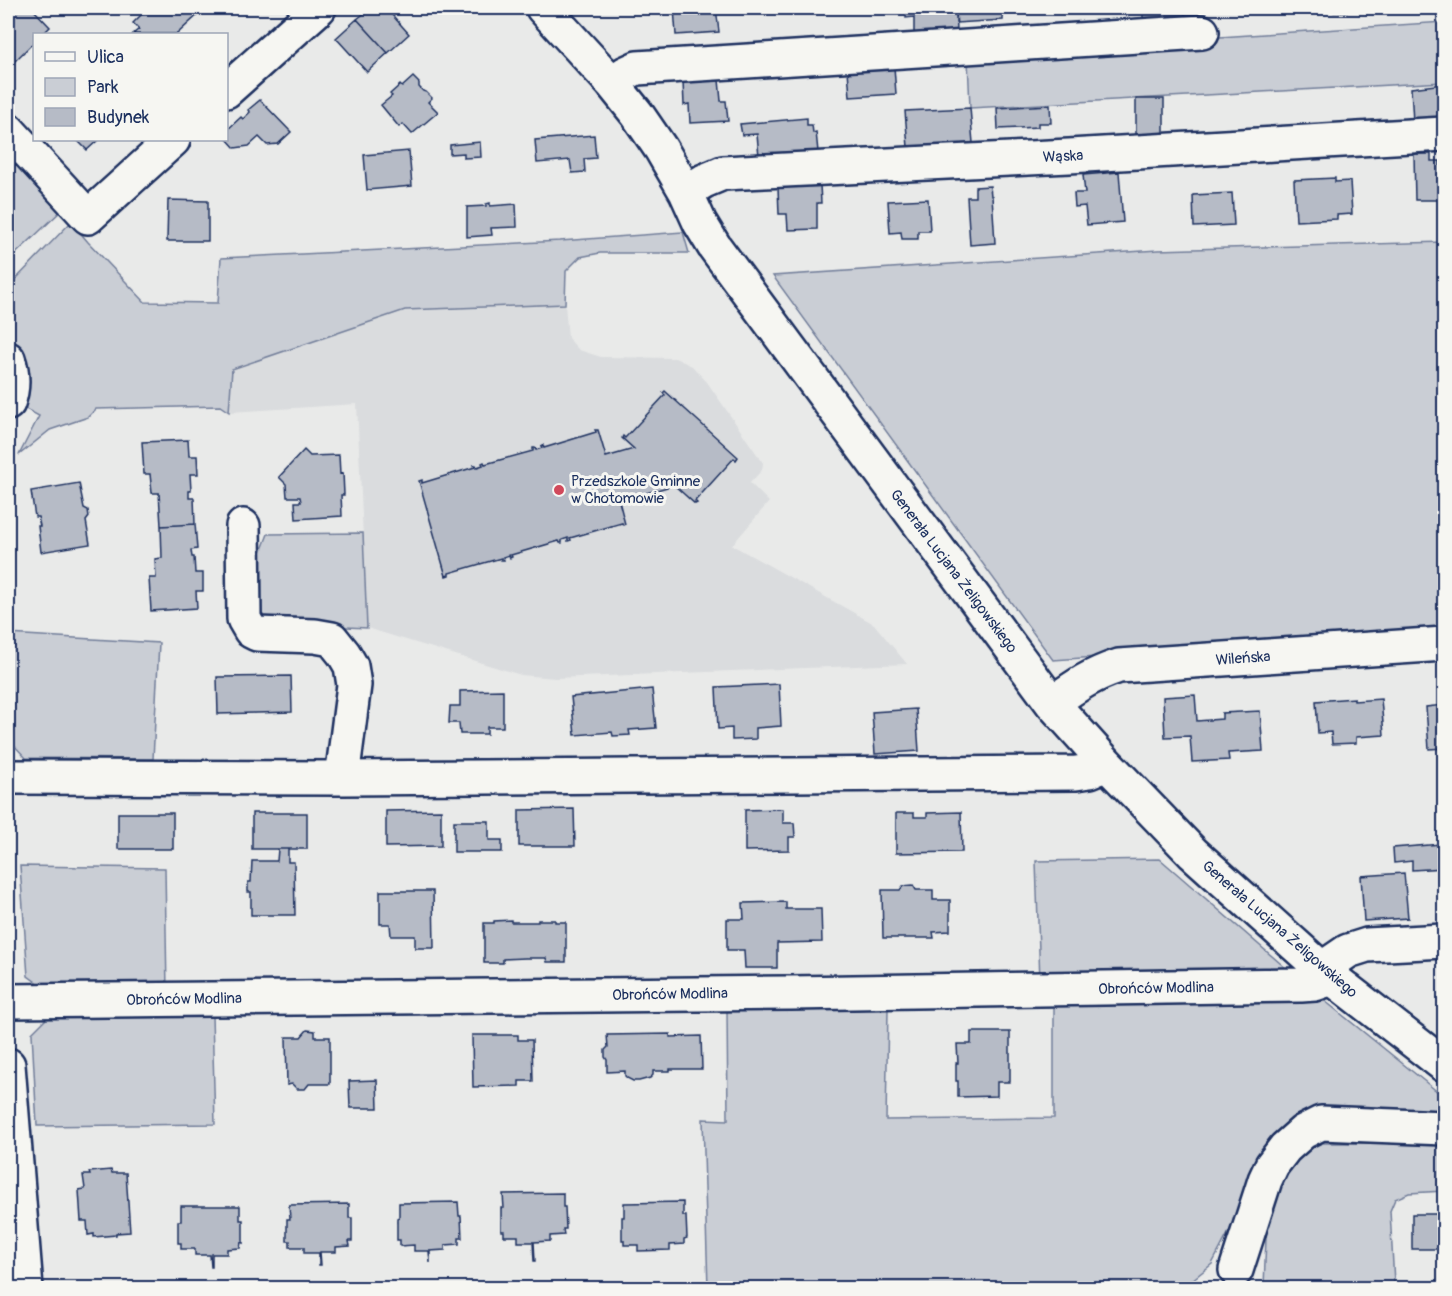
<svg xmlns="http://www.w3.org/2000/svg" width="1452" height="1296" font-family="Pangolin,sans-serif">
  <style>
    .built { fill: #dadcde }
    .green { fill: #caced5; stroke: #727e9a; stroke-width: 1.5 }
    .building { fill: #b6bbc6; stroke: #1b2f5e; stroke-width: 1.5 }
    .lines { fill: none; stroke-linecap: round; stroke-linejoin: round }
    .minor-casing { stroke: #1b2f5e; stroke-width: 38 }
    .minor { stroke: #f6f6f2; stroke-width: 33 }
    .poi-dot { fill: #d1495b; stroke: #f6f6f2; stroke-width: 2 }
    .labels { text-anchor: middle; stroke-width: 6; stroke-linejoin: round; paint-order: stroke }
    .street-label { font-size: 15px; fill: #1b2f5e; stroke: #f6f6f2 }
    .poi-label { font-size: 15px; fill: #1b2f5e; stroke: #f6f6f2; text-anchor: start }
  </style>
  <rect width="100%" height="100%" fill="#e9eae9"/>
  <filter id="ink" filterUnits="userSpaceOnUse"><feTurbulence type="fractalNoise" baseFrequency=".0167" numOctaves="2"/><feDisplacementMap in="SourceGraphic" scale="12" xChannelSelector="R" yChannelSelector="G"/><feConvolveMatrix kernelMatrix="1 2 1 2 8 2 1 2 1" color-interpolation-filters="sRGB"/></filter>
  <g filter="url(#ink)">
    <path class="built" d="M 565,304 L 568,338 L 579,350 L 601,357 L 675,358 L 692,366 L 707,382 L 763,463 L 762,470 L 750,483 L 769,502 L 732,545 L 874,624 L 907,664 L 555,678 L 521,675 L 367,628 L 357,404 L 229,412 L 232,369 L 405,310 Z"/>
    <path class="green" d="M 1444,22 L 1444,82 L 970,108 L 968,59 L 1220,37 Z
      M 8,154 L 61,211 L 8,261 Z
      M 71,222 L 88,242 L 145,302 L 218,303 L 221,258 L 560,241 L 683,232 L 689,253 L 600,253 L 580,257 L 566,271 L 565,304 L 405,310 L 232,369 L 229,412 L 220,406 L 96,409 L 88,417 L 50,430 L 19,455 L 39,416 L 22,407 L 8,348 L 8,293 L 16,279 Z
      M 1444,242 L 1444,633 L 1053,660 L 773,276 L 1158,250 Z
      M 363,533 L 367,628 L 262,623 L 253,573 L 268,534 Z
      M 8,634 L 159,643 L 153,759 L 26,758 L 9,740 L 8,719 Z
      M 1160,859 L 1296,977 L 1040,982 L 1036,861 Z
      M 20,866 L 165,868 L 167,993 L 53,994 L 28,976 Z
      M 1325,1001 L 1444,1097 L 1444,1116 L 1302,1117 L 1245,1187 L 1232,1226 L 1212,1264 L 1182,1288 L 708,1288 L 703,1119 L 728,1120 L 727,1008 L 888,1009 L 886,1120 L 1054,1118 L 1054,1004 Z
      M 49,1016 L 212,1016 L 215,1124 L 37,1126 L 32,1033 Z
      M 1309,1143 L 1444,1143 L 1444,1191 L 1409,1193 L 1395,1199 L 1390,1211 L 1394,1283 L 1264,1286 L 1267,1215 L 1275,1187 Z"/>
    <path class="building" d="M 8,8 L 32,8 L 50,27 L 43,34 L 34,34 L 34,42 L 15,61 L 8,53 Z
      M 148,8 L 200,8 L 203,10 L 177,34 L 133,34 L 139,29 L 133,23 Z
      M 371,8 L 386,8 L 409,34 L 388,53 L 357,19 Z
      M 674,8 L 716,8 L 719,32 L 676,35 Z
      M 761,8 L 804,8 L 804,10 L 761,13 Z
      M 906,8 L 956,8 L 957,31 L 914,33 L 914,17 L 906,18 Z
      M 956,8 L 1003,8 L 1003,20 L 956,23 Z
      M 1143,8 L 1185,8 L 1185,16 L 1143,18 Z
      M 1333,8 L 1374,8 L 1374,10 L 1334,12 Z
      M 357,19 L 388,53 L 367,72 L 336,38 Z
      M 894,67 L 896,94 L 850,97 L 848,70 Z
      M 413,77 L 419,83 L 419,87 L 423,91 L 426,92 L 432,98 L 428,102 L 438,112 L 412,134 L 403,124 L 399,127 L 381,105 L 392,96 L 390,94 L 400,85 L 402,87 Z
      M 725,79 L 725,80 L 719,80 L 721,101 L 726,101 L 728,121 L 690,123 L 689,104 L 684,105 L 683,81 Z
      M 1444,84 L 1444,117 L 1426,118 L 1426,121 L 1413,122 L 1411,88 Z
      M 1136,99 L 1164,99 L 1164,135 L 1136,136 Z
      M 260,100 L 291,132 L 278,144 L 267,145 L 259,137 L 249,146 L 235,148 L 226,138 L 226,131 L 241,117 L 243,119 L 250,112 L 248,110 Z
      M 1050,105 L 1051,123 L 1038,123 L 1038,127 L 998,129 L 997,108 Z
      M 970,108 L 973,143 L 908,147 L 905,111 Z
      M 807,118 L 807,125 L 812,125 L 813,133 L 816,132 L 818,152 L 811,152 L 811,159 L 769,156 L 769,154 L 759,156 L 757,134 L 742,135 L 740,124 Z
      M 594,135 L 596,158 L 584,159 L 585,172 L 572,173 L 570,160 L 537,163 L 535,140 Z
      M 77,140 L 98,140 L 87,150 Z
      M 480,142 L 481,157 L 464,158 L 464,153 L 450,154 L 450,145 Z
      M 409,151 L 412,186 L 367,190 L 364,155 Z
      M 1414,154 L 1431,154 L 1431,161 L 1440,161 L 1441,200 L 1415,200 Z
      M 1119,172 L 1123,222 L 1087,225 L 1085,206 L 1075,207 L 1074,193 L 1085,193 L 1083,175 Z
      M 1335,178 L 1335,182 L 1350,181 L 1352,214 L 1337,215 L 1337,219 L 1296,221 L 1294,180 Z
      M 820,185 L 821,203 L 817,203 L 817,229 L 788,230 L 787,214 L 779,214 L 778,187 Z
      M 990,186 L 991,196 L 992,196 L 995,243 L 970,245 L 967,197 L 975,197 L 975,187 Z
      M 1232,193 L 1234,225 L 1194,227 L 1193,195 Z
      M 928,199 L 930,231 L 918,231 L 918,239 L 902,239 L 901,232 L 890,233 L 888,201 Z
      M 168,200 L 208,201 L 208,241 L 167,241 Z
      M 490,203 L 490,206 L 516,204 L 517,227 L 491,228 L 492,235 L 467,237 L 467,207 L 486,206 L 486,204 Z
      M 665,391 L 738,457 L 736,460 L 734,458 L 695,501 L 697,503 L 695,504 L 674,485 L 619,501 L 625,524 L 623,525 L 622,523 L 570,538 L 571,540 L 568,541 L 568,538 L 562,540 L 562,543 L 560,543 L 559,541 L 511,555 L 512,557 L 510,558 L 509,555 L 503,557 L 504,560 L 501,560 L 501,558 L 449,573 L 449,575 L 446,576 L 419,481 L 422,480 L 422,483 L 475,467 L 474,465 L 476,465 L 477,467 L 483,465 L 482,463 L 484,462 L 485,464 L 533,451 L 533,448 L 535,448 L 536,450 L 542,448 L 541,446 L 543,445 L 544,448 L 596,432 L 595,430 L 598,430 L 606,457 L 634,449 L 622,438 L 623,436 L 625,438 L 665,395 L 663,393 Z
      M 188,440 L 189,456 L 197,456 L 198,474 L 190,474 L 191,491 L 189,491 L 189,498 L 194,498 L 195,524 L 161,526 L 159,493 L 152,493 L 150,474 L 144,474 L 142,442 Z
      M 304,450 L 310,456 L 339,455 L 340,474 L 343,473 L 344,495 L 341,495 L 342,516 L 296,519 L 295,502 L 301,502 L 300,497 L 287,497 L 286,484 L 279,477 Z
      M 79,483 L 84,508 L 88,510 L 89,517 L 86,521 L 90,544 L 41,552 L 38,526 L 40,526 L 38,517 L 35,517 L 31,491 Z
      M 195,524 L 197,549 L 191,550 L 192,557 L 194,557 L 195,573 L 203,573 L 203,591 L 196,591 L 197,608 L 151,611 L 149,578 L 156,578 L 155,559 L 162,558 L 161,526 Z
      M 291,676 L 292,712 L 218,714 L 217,677 Z
      M 779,684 L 781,726 L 756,728 L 756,739 L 732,740 L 732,728 L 718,729 L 716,687 Z
      M 652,689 L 656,728 L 629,730 L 630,735 L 613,736 L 612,732 L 575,735 L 571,697 Z
      M 503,690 L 503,727 L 487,727 L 487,734 L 460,734 L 459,723 L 449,723 L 450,706 L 460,706 L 460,691 Z
      M 1195,695 L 1197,721 L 1222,719 L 1222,713 L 1260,711 L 1263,751 L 1228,753 L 1229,760 L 1192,762 L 1190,736 L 1165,737 L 1163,697 Z
      M 1354,698 L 1354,701 L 1381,699 L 1384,735 L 1356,737 L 1356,743 L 1332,744 L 1331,732 L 1318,733 L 1316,701 Z
      M 1444,705 L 1444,748 L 1429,749 L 1426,707 Z
      M 916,709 L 919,751 L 875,754 L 872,712 Z
      M 574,809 L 575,846 L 519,846 L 519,810 Z
      M 783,809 L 783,823 L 794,823 L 795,837 L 789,837 L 789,850 L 745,851 L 745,810 Z
      M 441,810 L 441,846 L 386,847 L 386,811 Z
      M 961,812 L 962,852 L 896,853 L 896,813 L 914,813 L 914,817 L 927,817 L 927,813 Z
      M 118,813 L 173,813 L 173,849 L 118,849 Z
      M 252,813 L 307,813 L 307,849 L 252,849 Z
      M 454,821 L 489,821 L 489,840 L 502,840 L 502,852 L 454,852 Z
      M 1441,844 L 1444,868 L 1412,870 L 1412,861 L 1394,863 L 1393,848 Z
      M 278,849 L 288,849 L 288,862 L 294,862 L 295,915 L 251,915 L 251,892 L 248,892 L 248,882 L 251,882 L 252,861 L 277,861 Z
      M 1404,873 L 1408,918 L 1364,921 L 1361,876 Z
      M 913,885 L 916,890 L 933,890 L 933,900 L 950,900 L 950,931 L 933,932 L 934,938 L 883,938 L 882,890 L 900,890 L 903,886 Z
      M 380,891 L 433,891 L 434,948 L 415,948 L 415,936 L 391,936 L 390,924 L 380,924 Z
      M 786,902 L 786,909 L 821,909 L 822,942 L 777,943 L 777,968 L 745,968 L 744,950 L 727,950 L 727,919 L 744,919 L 743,903 Z
      M 511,920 L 511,922 L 538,922 L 538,920 L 555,920 L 555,922 L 566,922 L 566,962 L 547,962 L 546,958 L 525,958 L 503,959 L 503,963 L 484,963 L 484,923 L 494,923 L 494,921 Z
      M 307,1030 L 315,1031 L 315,1037 L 330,1037 L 330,1084 L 309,1084 L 305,1089 L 297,1089 L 292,1084 L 287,1085 L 286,1037 L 301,1037 Z
      M 971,1032 L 1010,1032 L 1010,1082 L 997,1082 L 997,1096 L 958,1097 L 958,1081 L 956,1081 L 956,1063 L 958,1063 L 957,1044 L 971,1044 Z
      M 670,1034 L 670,1037 L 701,1036 L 702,1069 L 670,1069 L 670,1071 L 653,1071 L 653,1075 L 650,1078 L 639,1081 L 633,1081 L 627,1078 L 625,1076 L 625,1071 L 607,1072 L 607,1060 L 605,1057 L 605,1050 L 608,1047 L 607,1035 Z
      M 472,1035 L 518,1035 L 518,1040 L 532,1040 L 533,1081 L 519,1081 L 519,1086 L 473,1087 Z
      M 377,1080 L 378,1108 L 350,1108 L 349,1081 Z
      M 111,1170 L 112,1173 L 126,1173 L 130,1232 L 116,1233 L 116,1235 L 94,1237 L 94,1234 L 88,1235 L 87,1221 L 81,1221 L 79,1190 L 85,1189 L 83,1175 L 90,1175 L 89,1172 Z
      M 563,1193 L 563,1207 L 565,1207 L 566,1229 L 563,1229 L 564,1235 L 550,1236 L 550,1241 L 534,1242 L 535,1261 L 534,1261 L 533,1242 L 518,1242 L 518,1236 L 504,1236 L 504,1231 L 501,1231 L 501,1208 L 504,1208 L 503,1194 Z
      M 458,1202 L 459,1216 L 461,1216 L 462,1238 L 459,1238 L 459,1244 L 445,1245 L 445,1250 L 430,1251 L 430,1263 L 429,1251 L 414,1251 L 414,1245 L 400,1246 L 400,1240 L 397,1240 L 397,1218 L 399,1217 L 399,1203 Z
      M 683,1202 L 683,1216 L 686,1216 L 687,1238 L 684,1239 L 684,1244 L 670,1245 L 670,1250 L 638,1251 L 638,1245 L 624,1245 L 624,1240 L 622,1240 L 622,1217 L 624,1217 L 624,1203 Z
      M 349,1204 L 349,1218 L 352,1218 L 352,1241 L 349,1241 L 350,1246 L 336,1247 L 336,1252 L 320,1252 L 321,1265 L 319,1265 L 319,1253 L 304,1253 L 304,1247 L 290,1247 L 290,1241 L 287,1241 L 287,1219 L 290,1219 L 289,1205 Z
      M 181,1206 L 240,1206 L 240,1220 L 243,1220 L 243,1243 L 241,1242 L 240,1248 L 227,1249 L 227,1254 L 212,1254 L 212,1267 L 211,1267 L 210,1255 L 195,1255 L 195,1249 L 181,1249 L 181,1243 L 178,1243 L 178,1221 L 181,1221 Z
      M 1412,1214 L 1440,1214 L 1440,1249 L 1412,1249 Z"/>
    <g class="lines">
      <defs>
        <path id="minor" d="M 543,8 L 612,83 L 637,114 L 661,149 L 686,192 L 700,223 L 714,246 L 1052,703 L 1107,764 L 1193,853 L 1332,978 L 1444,1065
          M 612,83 L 626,73 L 637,68 L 1202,32
          M 226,91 L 319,8
          M 8,130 L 88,217 L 173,140
          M 686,192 L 704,181 L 723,173 L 1069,156 L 1444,134
          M 8,359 C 13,373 13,389 8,403
          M 243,526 L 244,619 L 251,631 L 257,634 L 315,636 L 332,639 L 344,654 L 351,666 L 354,685 L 342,778
          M 1052,703 C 1076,686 1091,675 1119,666 L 1444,644
          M 8,777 L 342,778 L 1076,773 L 1090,771 L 1107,764
          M 1323,968 L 1348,951 L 1367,945 L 1444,941
          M 8,1001 L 791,993 L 1301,985 L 1315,984 L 1332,978
          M 8,1065 L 26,1288
          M 1236,1270 L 1265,1180 L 1272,1165 L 1285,1148 L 1303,1132 L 1321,1123 L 1444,1128"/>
      </defs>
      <use href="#minor" class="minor-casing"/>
      <use href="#minor" class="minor"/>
    </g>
  </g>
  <circle class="poi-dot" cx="559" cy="490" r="6"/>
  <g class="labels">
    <g class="street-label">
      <text transform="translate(1063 156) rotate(-3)" y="5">Wąska</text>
      <text transform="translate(954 571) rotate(53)" y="5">Generała Lucjana Żeligowskiego</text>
      <text transform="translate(1243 658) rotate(-4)" y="5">Wileńska</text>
      <text transform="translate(1280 929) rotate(41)" y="5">Generała Lucjana Żeligowskiego</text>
      <text transform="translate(1156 988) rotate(-1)" y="5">Obrońców Modlina</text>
      <text transform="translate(670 994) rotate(-1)" y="5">Obrońców Modlina</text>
      <text transform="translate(184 999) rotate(-1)" y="5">Obrońców Modlina</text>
    </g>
    <g class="poi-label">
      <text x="571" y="486">Przedszkole Gminne<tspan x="571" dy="17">w Chotomowie</tspan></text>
    </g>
  </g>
  <rect width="1452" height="1296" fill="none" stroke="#f6f6f2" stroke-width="30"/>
  <rect x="15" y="15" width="1422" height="1266" fill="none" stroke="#1b2f5e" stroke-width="2" filter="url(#ink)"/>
  <rect x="33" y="33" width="195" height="108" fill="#f6f6f2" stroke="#9ea6b7" stroke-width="1.5"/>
  <rect x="45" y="52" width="30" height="9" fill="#f6f6f2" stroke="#9ea6b7" stroke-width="1.5"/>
  <text x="87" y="63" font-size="18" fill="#1b2f5e">Ulica</text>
  <rect x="45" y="78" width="30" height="18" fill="#caced5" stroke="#9ea6b7" stroke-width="1.5"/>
  <text x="87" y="93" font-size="18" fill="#1b2f5e">Park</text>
  <rect x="45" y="108" width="30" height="18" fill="#b6bbc6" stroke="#9ea6b7" stroke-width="1.5"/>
  <text x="87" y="123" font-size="18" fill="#1b2f5e">Budynek</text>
</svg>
